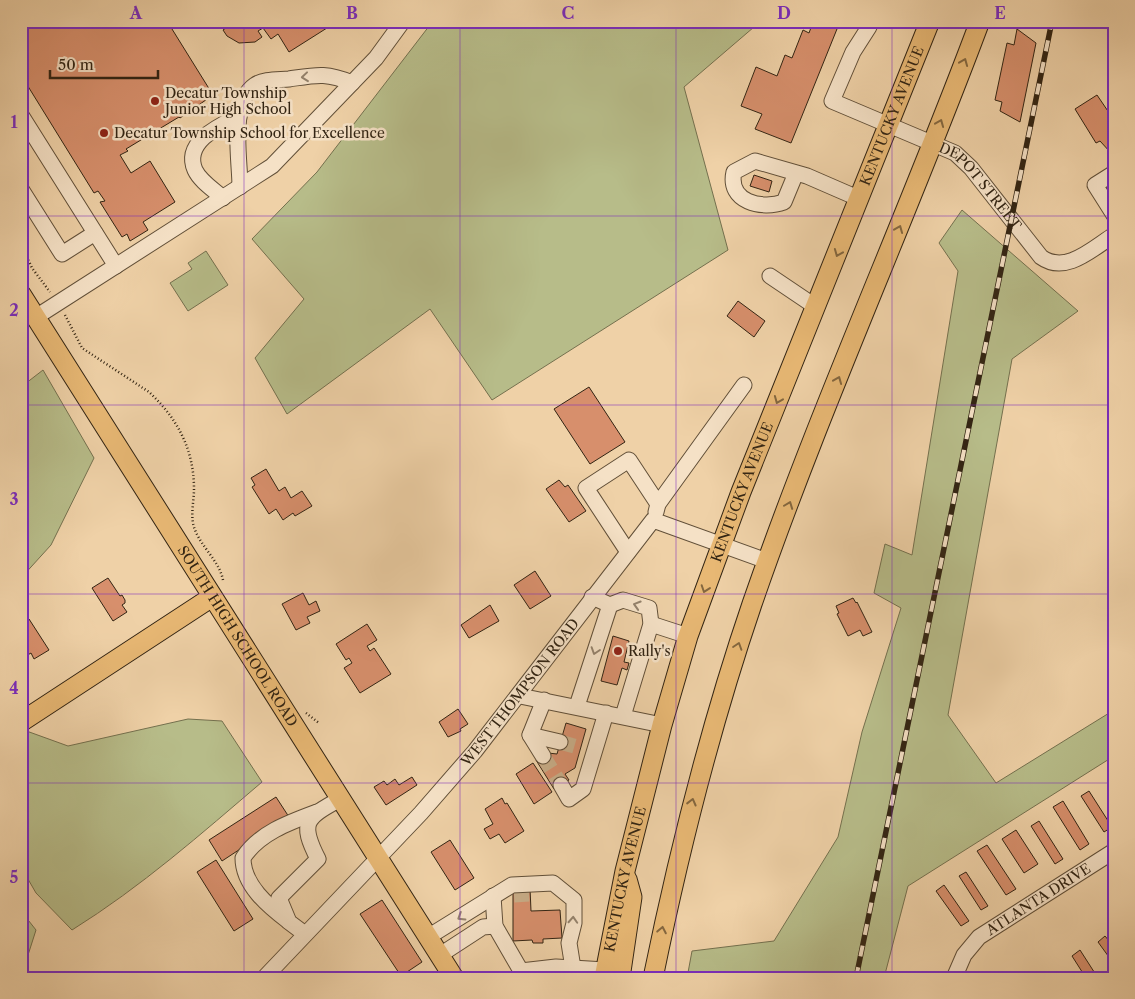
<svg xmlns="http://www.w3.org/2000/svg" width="1135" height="999" font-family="'Libre Caslon Text',serif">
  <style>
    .green { fill: #b7bc89; stroke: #74704e }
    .building { fill: #d78f6c; stroke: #322413 }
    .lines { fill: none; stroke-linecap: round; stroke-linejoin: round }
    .minor-tunnel { stroke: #c9ae89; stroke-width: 15; stroke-dasharray: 15 8; stroke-linecap: butt }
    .minor-casing { stroke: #614f38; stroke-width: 17 }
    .major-casing { stroke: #322413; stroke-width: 21 }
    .path { stroke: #322413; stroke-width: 2.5; stroke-dasharray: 1 2.5; stroke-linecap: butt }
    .minor { stroke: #f5e1c6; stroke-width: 15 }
    .major { stroke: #e8b874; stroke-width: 19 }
    .rail-casing { stroke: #322413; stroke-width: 5.5 }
    .rail { stroke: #f5e1c6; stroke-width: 4; stroke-dasharray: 11; stroke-linecap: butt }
    .oneway { stroke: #84673f }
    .oneway2 { stroke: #94826c }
    .grid { fill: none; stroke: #7b2cbf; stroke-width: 1; stroke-opacity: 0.55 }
    .poi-dot { fill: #8f2418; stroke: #f5e1c6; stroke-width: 2 }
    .labels { text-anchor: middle; stroke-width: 5; stroke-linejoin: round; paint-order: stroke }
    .poi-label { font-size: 14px; fill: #322413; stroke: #f5e1c6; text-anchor: start }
    .street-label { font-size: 14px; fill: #322413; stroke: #f5e1c6 }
    .neatline { fill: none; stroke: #7b2cbf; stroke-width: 2 }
    .grid-label { font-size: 16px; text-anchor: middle; font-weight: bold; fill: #7b2cbf }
  </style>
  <rect width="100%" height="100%" fill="#efd1a7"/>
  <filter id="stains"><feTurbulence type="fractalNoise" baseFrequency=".004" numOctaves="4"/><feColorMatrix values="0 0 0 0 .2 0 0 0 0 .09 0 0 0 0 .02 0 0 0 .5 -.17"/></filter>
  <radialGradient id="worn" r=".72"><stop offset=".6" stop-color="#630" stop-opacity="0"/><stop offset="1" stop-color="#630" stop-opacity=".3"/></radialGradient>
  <path class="green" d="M 433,21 L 761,21 L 684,87 L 728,250 L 492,400 L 430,309 L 287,414 L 255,358 L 304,299 L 252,239 L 317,172 Z
    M 962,210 L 1078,311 L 1012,359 L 948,715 L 996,783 L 1114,710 L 1114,756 L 908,886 L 884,978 L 687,978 L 692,951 L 774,941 L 838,837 L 862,732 L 901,608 L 874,593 L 885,544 L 912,555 L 958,271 L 939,243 Z
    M 206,251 L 228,285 L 188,311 L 170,283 L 192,269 L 188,263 Z
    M 43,370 L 94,458 L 51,545 L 21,578 L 21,387 Z
    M 188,719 L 222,721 L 262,782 C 201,834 141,887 72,930 L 36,893 L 21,867 L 21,729 L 68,746 Z
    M 21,911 L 36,930 L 21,977 Z"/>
  <path class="building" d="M 21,21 L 167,21 L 213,95 L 180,118 L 179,117 L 126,149 L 128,151 L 120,155 L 131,173 L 150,161 L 175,202 L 143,222 L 148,230 L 130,241 L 127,234 L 122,237 L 100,202 L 105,201 L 98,191 L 94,193 L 21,75 Z
    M 228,21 L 338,21 L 289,52 L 278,34 L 271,39 L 263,28 L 258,31 L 262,37 L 255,42 L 239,43 L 227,36 L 223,30 L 230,25 Z
    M 819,21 L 831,21 L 839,24 L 791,143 L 755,129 L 762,114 L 741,106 L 756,67 L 777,76 L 785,55 L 792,58 L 803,30 L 809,33 L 813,22 L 818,24 Z
    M 1026,21 L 1040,21 L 1039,27 L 1025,24 Z
    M 1017,29 L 1036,43 L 1020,122 L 1000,111 L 1002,102 L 995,100 L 1007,43 L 1014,45 Z
    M 1097,95 L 1114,120 L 1114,151 L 1111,153 L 1100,141 L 1096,143 L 1075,109 Z
    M 754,175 L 772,181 L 769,192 L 750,186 Z
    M 738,301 L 765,321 L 754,337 L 727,316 Z
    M 589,387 L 625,442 L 590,464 L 554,409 Z
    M 266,469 L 279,491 L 285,487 L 291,498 L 302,491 L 312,506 L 295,516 L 293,513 L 283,520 L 276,509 L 269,514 L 252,487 L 255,485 L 251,478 Z
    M 559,480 L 565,487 L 568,485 L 586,511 L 569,522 L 546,489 Z
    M 535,571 L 551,596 L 530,609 L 514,585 Z
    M 108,578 L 120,596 L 122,595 L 125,600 L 125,603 L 122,605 L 127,612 L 113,621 L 92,588 Z
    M 303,593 L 309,605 L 316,601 L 320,611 L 307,617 L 310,623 L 296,630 L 282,604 Z
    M 853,598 L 856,603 L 857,602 L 872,632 L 863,636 L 860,630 L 848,636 L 837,614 L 839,613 L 836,606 Z
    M 490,605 L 499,621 L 469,638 L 461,625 Z
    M 29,619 L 49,650 L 34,659 L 31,653 L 21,659 L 21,624 Z
    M 367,624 L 377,640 L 367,646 L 370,651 L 374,648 L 391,674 L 360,693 L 344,668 L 352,663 L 349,658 L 346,660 L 336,644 Z
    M 613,636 L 629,641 L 624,662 L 629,663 L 627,670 L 622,668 L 617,685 L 601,681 Z
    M 458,709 L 468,724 L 460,729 L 461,731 L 448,737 L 439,722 Z
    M 566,723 L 586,729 L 575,768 L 565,774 L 569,780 L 554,789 L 536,760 L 548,753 L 557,754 Z
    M 533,763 L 552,792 L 534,804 L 516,774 Z
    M 412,777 L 417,785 L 386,805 L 374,787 L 384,781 L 387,785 L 395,779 L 399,785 Z
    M 1114,785 L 1114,795 L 1109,788 Z
    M 1089,791 L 1112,827 L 1104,832 L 1081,796 Z
    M 276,797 L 289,817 L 222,861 L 209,840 Z
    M 502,798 L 505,804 L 507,803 L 524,831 L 505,843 L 499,834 L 490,839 L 484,829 L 493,824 L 485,809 Z
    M 1063,801 L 1089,844 L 1080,850 L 1053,807 Z
    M 1039,821 L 1063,859 L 1055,864 L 1031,826 Z
    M 1016,830 L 1038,864 L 1024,873 L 1002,839 Z
    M 450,840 L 474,878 L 455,890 L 431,852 Z
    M 987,845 L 1016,889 L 1006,895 L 977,851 Z
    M 216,860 L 253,919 L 234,931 L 197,872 Z
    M 966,872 L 988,906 L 981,910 L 959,876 Z
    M 944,885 L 969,921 L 961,926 L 936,891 Z
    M 530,888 L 531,911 L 560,910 L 562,938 L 543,939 L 543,943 L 533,943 L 532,940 L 513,941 L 513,889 Z
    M 382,900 L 422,962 L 401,976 L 360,914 Z
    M 1105,936 L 1114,947 L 1114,964 L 1098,942 Z
    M 1080,950 L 1098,978 L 1086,978 L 1072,956 Z"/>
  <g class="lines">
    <path class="minor-tunnel" d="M 560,742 L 581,748
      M 543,756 L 561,785
      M 514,895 L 530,894"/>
    <defs>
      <g id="minor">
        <path id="s1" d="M 866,21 L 869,27 L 853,52 L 832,101 L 955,153 L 971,168 L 1041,257 C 1066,275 1093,248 1114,235"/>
        <path d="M 21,115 L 116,266"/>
        <path d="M 796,173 L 784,202 C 762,210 727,202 734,172 L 755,161 L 807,176 L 860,199"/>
        <path d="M 1114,173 L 1095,185 L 1114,215"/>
        <path d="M 240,187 C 240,159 229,103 255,85 C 263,79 279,80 289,79 C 316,75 326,72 352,83"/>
        <path d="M 21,189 L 62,254 L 95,233"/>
        <path d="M 223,198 C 214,190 200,181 195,170 C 183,142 219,126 239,116"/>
        <path d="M 770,276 L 816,307"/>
        <path d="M 36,317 L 272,166 L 376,58 L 403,21"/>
        <path d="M 656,512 L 658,504 L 744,385"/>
        <path d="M 628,552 L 586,488 L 629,460 L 658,504"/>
        <path d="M 592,597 L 610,605 L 623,600 L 649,608 L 651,624 L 623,716"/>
        <path d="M 651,624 L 688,636"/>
        <path d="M 520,696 L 662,725"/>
        <path d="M 577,706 L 610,605"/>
        <path d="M 530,735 L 560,742"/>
        <path d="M 543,756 L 530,735 L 544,700"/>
        <path d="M 561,785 L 569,799 L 583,789 L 606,713"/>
        <path d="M 493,896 L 495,926 L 521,971 L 556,967 L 605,970"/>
        <path d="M 288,921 C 268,906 243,885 243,858 C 259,833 290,822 317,812"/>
        <path d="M 305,934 L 289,922 L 279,898 L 318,859 C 299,822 306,818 340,799"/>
        <path d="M 428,937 L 512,885 L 553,883 L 574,900 L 574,923 L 569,943 L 573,968"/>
        <path d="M 440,955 L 483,927 L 495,926"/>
        <path id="s2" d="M 264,978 L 421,813 L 475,751 L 653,520 L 767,561"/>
        <path id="s3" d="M 954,978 L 964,955 L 979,937 L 1114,851"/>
      </g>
      <g id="major">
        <path id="s4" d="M 21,294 L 454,978"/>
        <path d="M 21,722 L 212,597"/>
        <path id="s5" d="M 604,978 L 625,871 L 662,725 L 688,636 L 741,492 L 930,21"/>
        <path d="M 620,978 L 632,897 L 627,879"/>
        <path d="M 653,978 C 679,851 710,727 752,604 C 820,407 907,217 980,21"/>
      </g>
    </defs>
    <use href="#minor" class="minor-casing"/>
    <use href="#major" class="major-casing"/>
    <path class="path" d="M 21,244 L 32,268 L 50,292
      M 65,315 L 82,348 L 149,392 C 177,418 194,449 194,489 C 194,500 191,512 193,523 C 197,544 219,559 223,580
      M 306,713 L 319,723"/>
    <use href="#minor" class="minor"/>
    <use href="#major" class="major"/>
    <defs>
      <path id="rail" d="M 856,978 L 1052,21"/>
    </defs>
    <use href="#rail" class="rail-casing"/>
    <use href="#rail" class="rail"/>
  </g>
  <defs><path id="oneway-chevron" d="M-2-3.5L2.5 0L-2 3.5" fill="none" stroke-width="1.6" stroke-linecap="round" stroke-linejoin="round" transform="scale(1.25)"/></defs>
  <g class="oneway">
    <use href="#oneway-chevron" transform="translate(964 62) rotate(-68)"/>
    <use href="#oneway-chevron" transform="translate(940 123) rotate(-68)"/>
    <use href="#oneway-chevron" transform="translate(899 229) rotate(-68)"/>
    <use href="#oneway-chevron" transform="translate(838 253) rotate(112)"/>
    <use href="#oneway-chevron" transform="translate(838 380) rotate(-68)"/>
    <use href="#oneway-chevron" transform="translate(778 400) rotate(112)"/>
    <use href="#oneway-chevron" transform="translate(789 505) rotate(-69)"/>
    <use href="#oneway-chevron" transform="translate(705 589) rotate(109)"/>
    <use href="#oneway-chevron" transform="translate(738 646) rotate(-72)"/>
    <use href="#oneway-chevron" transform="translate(692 802) rotate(-76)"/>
    <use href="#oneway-chevron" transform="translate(662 930) rotate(-79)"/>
  </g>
  <g class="oneway2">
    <use href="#oneway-chevron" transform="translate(305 77) rotate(174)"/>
    <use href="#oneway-chevron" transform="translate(637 605) rotate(-163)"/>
    <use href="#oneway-chevron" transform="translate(595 651) rotate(108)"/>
    <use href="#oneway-chevron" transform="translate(461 917) rotate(148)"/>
    <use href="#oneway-chevron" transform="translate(573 920) rotate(-87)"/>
  </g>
  <path class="grid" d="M 244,21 L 244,978M 460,21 L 460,978M 676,21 L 676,978M 892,21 L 892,978M 21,216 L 1114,216M 21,405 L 1114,405M 21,594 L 1114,594M 21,783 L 1114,783"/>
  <g class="poi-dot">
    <circle cx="155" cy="101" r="5"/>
    <circle cx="104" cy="133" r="5"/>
    <circle cx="618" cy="651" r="5"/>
  </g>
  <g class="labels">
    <g class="poi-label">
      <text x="165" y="98">Decatur Township<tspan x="165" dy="16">Junior High School</tspan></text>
      <text x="114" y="138">Decatur Township School for Excellence</text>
      <text x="628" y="656">Rally's</text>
    </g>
    <g class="street-label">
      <text dy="5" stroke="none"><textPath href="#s5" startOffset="911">KENTUCKY AVENUE</textPath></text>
      <text dy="5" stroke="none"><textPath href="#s1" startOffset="264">DEPOT STREET</textPath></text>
      <text dy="5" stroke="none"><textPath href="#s5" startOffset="506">KENTUCKY AVENUE</textPath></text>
      <text dy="5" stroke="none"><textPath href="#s4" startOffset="405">SOUTH HIGH SCHOOL ROAD</textPath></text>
      <text dy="5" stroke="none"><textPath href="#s2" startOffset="384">WEST THOMPSON ROAD</textPath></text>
      <text dy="5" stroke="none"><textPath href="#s5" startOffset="101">KENTUCKY AVENUE</textPath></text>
      <text dy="5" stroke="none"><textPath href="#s3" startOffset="119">ATLANTA DRIVE</textPath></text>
    </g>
  </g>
  <rect width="1135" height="999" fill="none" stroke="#efd1a7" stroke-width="55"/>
  <path d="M50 70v8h108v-8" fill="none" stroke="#322413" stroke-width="2.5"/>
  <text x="58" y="70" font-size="15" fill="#322413" stroke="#f5e1c6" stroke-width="4" paint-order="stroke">50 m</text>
  <rect x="28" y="28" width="1080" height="944" class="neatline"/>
  <g class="grid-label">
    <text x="136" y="19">A</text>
    <text x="352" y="19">B</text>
    <text x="568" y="19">C</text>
    <text x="784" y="19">D</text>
    <text x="1000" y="19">E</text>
    <text x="14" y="128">1</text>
    <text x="14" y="316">2</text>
    <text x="14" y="505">3</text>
    <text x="14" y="694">4</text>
    <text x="14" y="883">5</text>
  </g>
  <rect width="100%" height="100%" filter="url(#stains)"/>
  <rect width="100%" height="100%" fill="url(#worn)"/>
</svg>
